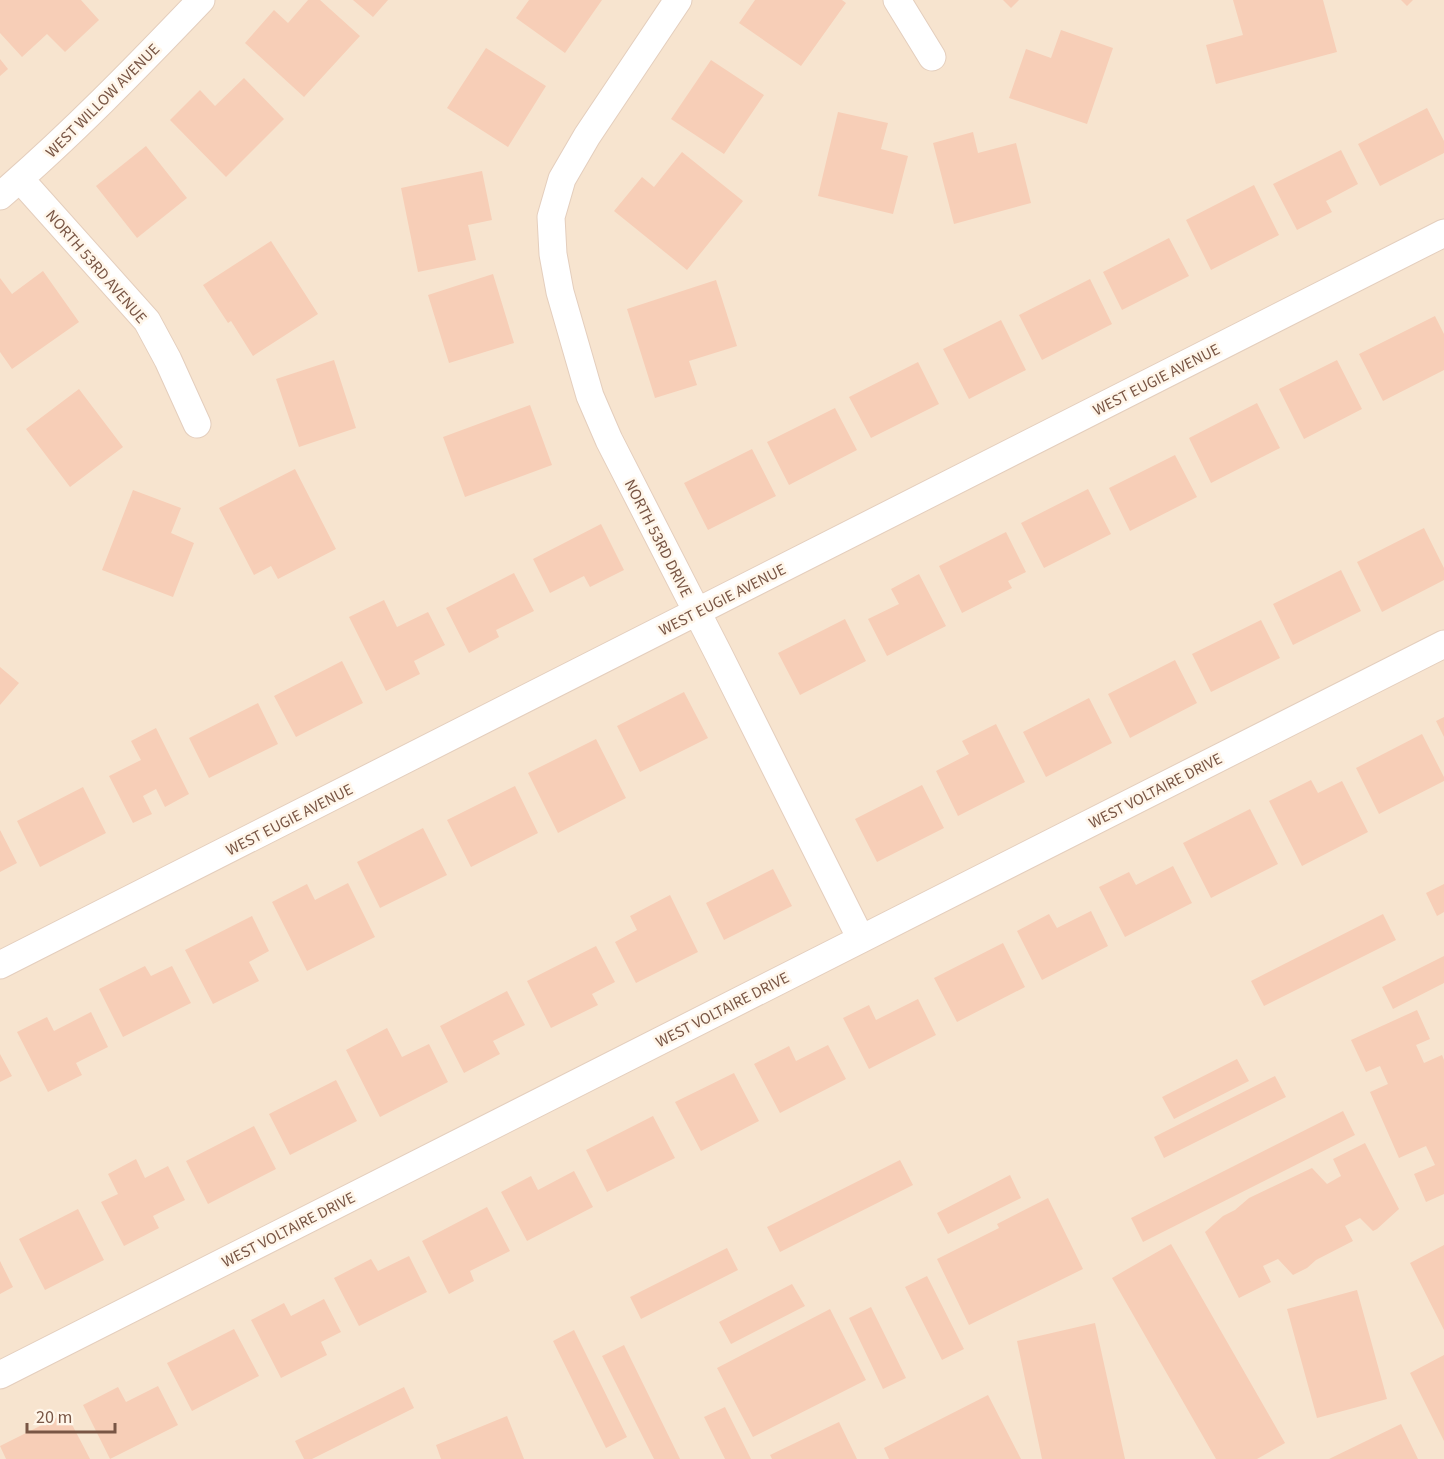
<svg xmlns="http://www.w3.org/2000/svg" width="1444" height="1459" font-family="'Source Sans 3',sans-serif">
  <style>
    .residential { fill: #f7e4cf }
    .building { fill: #f7ceb7 }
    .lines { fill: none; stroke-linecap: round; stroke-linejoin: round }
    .minor-casing { stroke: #e4cebd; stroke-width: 29 }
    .minor { stroke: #fff; stroke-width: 27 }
    .labels { text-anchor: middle; stroke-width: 5; stroke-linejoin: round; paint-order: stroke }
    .street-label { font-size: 16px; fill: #795645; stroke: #fff6ea }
  </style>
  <rect width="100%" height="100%" fill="#fff2e2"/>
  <path class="residential" d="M 0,0 L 1444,0 L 1444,1459 L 0,1459 Z"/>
  <path class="building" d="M 0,0 L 81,0 L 99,20 L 65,52 L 47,34 L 22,57 L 0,33 Z
    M 308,0 L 320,0 L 360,36 L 304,97 L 245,43 L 274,10 L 288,23 Z
    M 353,0 L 388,0 L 373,17 Z
    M 529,0 L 602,0 L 565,53 L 516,18 Z
    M 755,0 L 842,0 L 846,3 L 801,66 L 739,23 Z
    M 1003,0 L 1019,0 L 1011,8 Z
    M 1233,0 L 1323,0 L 1337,52 L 1216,84 L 1206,45 L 1243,35 Z
    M 1401,0 L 1413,0 L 1407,6 Z
    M 1061,30 L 1113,48 L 1087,124 L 1009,98 L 1026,49 L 1051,58 Z
    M 486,48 L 546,86 L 508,147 L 447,108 Z
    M 0,59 L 8,69 L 0,76 Z
    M 711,60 L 764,95 L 724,154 L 671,119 Z
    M 244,78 L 284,119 L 226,177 L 170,120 L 200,90 L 215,106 Z
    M 1427,108 L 1444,141 L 1444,153 L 1380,186 L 1358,144 Z
    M 838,112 L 888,123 L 881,149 L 908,156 L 893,214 L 818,196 Z
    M 973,132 L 978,153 L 1016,143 L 1031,203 L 954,224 L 933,143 Z
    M 146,146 L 187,198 L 137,238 L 96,186 Z
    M 1341,150 L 1358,184 L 1326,201 L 1332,212 L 1297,230 L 1273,184 Z
    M 682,152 L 743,201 L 687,270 L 614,211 L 642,177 L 654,187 Z
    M 482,171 L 492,220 L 468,225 L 476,260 L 418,272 L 401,188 Z
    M 1254,185 L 1279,235 L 1211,270 L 1186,220 Z
    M 1169,238 L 1189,276 L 1122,310 L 1103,272 Z
    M 271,241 L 318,314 L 253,356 L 231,321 L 228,323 L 203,285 Z
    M 43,271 L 79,322 L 12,369 L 0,352 L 0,278 L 12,294 Z
    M 493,274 L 514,343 L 449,363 L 428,295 Z
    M 1090,279 L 1112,324 L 1042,360 L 1019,315 Z
    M 716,280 L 737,346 L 689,361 L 697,385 L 655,398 L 627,309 Z
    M 1435,316 L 1444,334 L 1444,370 L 1383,401 L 1359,354 Z
    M 1001,320 L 1026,370 L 969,399 L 943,349 Z
    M 334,360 L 356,428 L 299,447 L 276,379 Z
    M 1337,360 L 1362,409 L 1304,439 L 1279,389 Z
    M 918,362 L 939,404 L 871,438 L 849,397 Z
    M 79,389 L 123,447 L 70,487 L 26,429 Z
    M 1257,403 L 1280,448 L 1211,483 L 1189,438 Z
    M 530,405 L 552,465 L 465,497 L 443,437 Z
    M 835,408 L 857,450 L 789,485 L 767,442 Z
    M 752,449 L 776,496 L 708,530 L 684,483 Z
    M 1175,455 L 1197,497 L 1130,531 L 1109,488 Z
    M 295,469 L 336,549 L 278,579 L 271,566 L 254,575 L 219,508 Z
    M 1088,489 L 1111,534 L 1044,568 L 1021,523 Z
    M 133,490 L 181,508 L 171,533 L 194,543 L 173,597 L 102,570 Z
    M 601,524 L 624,570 L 590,587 L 584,576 L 550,593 L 533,559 Z
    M 1424,528 L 1444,568 L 1444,580 L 1382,612 L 1357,562 Z
    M 1006,532 L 1026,572 L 1008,581 L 1012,588 L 962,613 L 939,566 Z
    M 1341,570 L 1361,611 L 1293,645 L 1273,604 Z
    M 514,573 L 534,611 L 496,630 L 499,637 L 469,653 L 446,608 Z
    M 919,574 L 946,626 L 887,656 L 868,619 L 899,604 L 891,589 Z
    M 384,600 L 397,627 L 428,612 L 445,645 L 414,661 L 420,674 L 386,691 L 349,617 Z
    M 845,619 L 866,661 L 800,695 L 778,653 Z
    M 1261,620 L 1280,658 L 1211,692 L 1192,654 Z
    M 1175,660 L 1197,703 L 1130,738 L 1108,694 Z
    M 342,661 L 363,703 L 296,737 L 274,696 Z
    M 0,667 L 19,683 L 0,705 Z
    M 684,692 L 708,738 L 640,772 L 617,726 Z
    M 1089,698 L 1112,743 L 1046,777 L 1023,732 Z
    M 258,703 L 278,744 L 209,778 L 189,738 Z
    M 1444,717 L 1444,737 L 1436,721 Z
    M 996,724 L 1025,782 L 958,816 L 936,771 L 969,754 L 962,741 Z
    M 156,728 L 189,794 L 165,807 L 156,789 L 143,796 L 152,814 L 133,823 L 109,776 L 141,760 L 131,741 Z
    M 1422,734 L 1444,777 L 1444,781 L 1379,814 L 1356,768 Z
    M 596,739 L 626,798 L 558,833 L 528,773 Z
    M 1311,780 L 1318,793 L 1342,781 L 1368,832 L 1302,866 L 1269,801 Z
    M 922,785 L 944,828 L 877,862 L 855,819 Z
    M 515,786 L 538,833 L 471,867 L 447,820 Z
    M 83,787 L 106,833 L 40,867 L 17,821 Z
    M 1250,809 L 1278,864 L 1211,898 L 1183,843 Z
    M 423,828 L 447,875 L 380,908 L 357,862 Z
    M 0,830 L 17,863 L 0,872 Z
    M 1173,866 L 1192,903 L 1125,937 L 1099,887 L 1129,872 L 1136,885 Z
    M 773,869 L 792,906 L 724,940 L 706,903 Z
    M 348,883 L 375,937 L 307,971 L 272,902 L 307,884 L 315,900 Z
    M 1444,884 L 1444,912 L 1437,916 L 1426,893 Z
    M 670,895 L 698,952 L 636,983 L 615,942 L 637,930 L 630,916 Z
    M 1091,911 L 1108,946 L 1042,980 L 1017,931 L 1049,914 L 1057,928 Z
    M 1383,914 L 1396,940 L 1264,1006 L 1251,981 Z
    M 252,916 L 269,951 L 249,962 L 259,981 L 213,1004 L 185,950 Z
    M 1003,943 L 1025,987 L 957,1022 L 934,978 Z
    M 596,946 L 615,982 L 592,994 L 598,1005 L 551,1028 L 527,981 Z
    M 1444,956 L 1444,983 L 1393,1009 L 1382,987 Z
    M 145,966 L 151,976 L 172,966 L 191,1003 L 123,1037 L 99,989 Z
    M 507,991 L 525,1025 L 493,1041 L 500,1054 L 464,1073 L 440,1026 Z
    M 918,999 L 936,1035 L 869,1069 L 843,1018 L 869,1005 L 876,1020 Z
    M 1417,1010 L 1430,1039 L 1416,1045 L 1424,1063 L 1442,1055 L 1444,1060 L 1444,1194 L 1426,1202 L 1414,1174 L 1435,1165 L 1426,1146 L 1399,1158 L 1370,1092 L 1388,1084 L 1380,1066 L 1366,1072 L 1351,1040 Z
    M 91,1012 L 108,1047 L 76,1063 L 82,1075 L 48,1092 L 17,1032 L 47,1017 L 54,1031 Z
    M 387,1028 L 402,1057 L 429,1044 L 448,1082 L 380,1117 L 346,1050 Z
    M 828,1045 L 846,1079 L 780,1113 L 754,1064 L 789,1046 L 796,1061 Z
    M 0,1054 L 12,1076 L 0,1082 Z
    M 1237,1059 L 1249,1081 L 1174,1119 L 1162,1097 Z
    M 734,1073 L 759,1121 L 701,1151 L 675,1102 Z
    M 1275,1076 L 1286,1097 L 1164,1158 L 1154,1137 Z
    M 336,1080 L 357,1121 L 290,1155 L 269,1114 Z
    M 1343,1111 L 1355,1135 L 1143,1242 L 1131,1218 Z
    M 653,1116 L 675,1158 L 607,1192 L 586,1150 Z
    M 254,1126 L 276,1169 L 208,1204 L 186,1161 Z
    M 1365,1143 L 1399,1209 L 1377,1229 L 1373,1231 L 1360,1218 L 1345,1226 L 1353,1241 L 1316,1260 L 1307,1268 L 1293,1275 L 1278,1259 L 1263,1266 L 1271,1282 L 1239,1298 L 1205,1232 L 1223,1216 L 1235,1210 L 1249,1198 L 1312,1168 L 1327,1184 L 1341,1176 L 1333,1159 Z
    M 136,1159 L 145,1178 L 168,1166 L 185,1200 L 153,1216 L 159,1228 L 124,1246 L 101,1202 L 118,1194 L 108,1174 Z
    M 900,1160 L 913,1185 L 780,1252 L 767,1227 Z
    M 574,1171 L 593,1207 L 527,1241 L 501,1192 L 531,1176 L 538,1190 Z
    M 1010,1175 L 1021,1198 L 948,1234 L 937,1213 Z
    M 1048,1198 L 1083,1269 L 969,1325 L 937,1259 L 999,1228 L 997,1224 Z
    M 487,1207 L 510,1251 L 470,1271 L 474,1281 L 449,1294 L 422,1241 Z
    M 78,1209 L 104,1260 L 45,1290 L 19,1239 Z
    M 1171,1244 L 1285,1443 L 1257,1459 L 1216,1459 L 1112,1278 Z
    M 1444,1245 L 1444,1330 L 1410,1263 Z
    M 727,1248 L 738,1270 L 641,1319 L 630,1297 Z
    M 409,1256 L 427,1292 L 359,1326 L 334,1278 L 371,1259 L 378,1271 Z
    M 0,1261 L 13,1287 L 0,1294 Z
    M 927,1276 L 964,1349 L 942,1360 L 905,1287 Z
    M 792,1284 L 805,1306 L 731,1344 L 719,1322 Z
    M 1357,1290 L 1387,1399 L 1317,1418 L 1287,1309 Z
    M 324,1299 L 341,1332 L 321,1342 L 327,1355 L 281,1378 L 251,1320 L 284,1303 L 291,1316 Z
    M 871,1307 L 906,1378 L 883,1389 L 849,1318 Z
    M 830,1309 L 866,1380 L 753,1437 L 717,1368 Z
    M 1095,1323 L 1125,1459 L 1042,1459 L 1017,1341 Z
    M 234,1329 L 259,1376 L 192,1411 L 167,1363 Z
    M 574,1330 L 627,1437 L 606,1448 L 553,1341 Z
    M 624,1345 L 680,1459 L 654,1459 L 602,1356 Z
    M 1444,1355 L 1444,1441 L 1410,1373 Z
    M 158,1386 L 178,1425 L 110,1459 L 83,1405 L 118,1387 L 126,1402 Z
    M 404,1387 L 414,1408 L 312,1459 L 304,1459 L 295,1441 Z
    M 988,1395 L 1021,1459 L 889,1459 L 884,1448 Z
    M 725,1407 L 751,1459 L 725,1459 L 704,1417 Z
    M 66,1413 L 90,1459 L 6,1459 L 0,1446 Z
    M 507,1416 L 524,1459 L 441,1459 L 436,1445 Z
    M 839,1422 L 857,1459 L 772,1459 L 770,1455 Z
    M 1401,1424 L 1418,1459 L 1329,1459 Z"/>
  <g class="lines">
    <defs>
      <path id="minor" d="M 678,0 L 587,136 L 562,179 L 551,217 L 553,254 L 560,292 L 590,396 L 609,440 L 718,653 L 861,939
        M 897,0 L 932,57
        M 20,179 L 147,321 L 168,360 L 197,424
        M 0,196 C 71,135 136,68 201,0
        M 0,965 L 1444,233
        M 0,1375 L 1444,644"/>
    </defs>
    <use href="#minor" class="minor-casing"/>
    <use href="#minor" class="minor"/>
  </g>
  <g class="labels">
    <g class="street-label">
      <text transform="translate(102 100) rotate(-45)" y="6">WEST WILLOW AVENUE</text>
      <text transform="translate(97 266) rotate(49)" y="6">NORTH 53RD AVENUE</text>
      <text transform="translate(1156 379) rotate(-27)" y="6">WEST EUGIE AVENUE</text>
      <text transform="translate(659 538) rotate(63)" y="6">NORTH 53RD DRIVE</text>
      <text transform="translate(722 599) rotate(-27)" y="6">WEST EUGIE AVENUE</text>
      <text transform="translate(1155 790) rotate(-27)" y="6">WEST VOLTAIRE DRIVE</text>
      <text transform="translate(289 819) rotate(-27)" y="6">WEST EUGIE AVENUE</text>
      <text transform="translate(722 1009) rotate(-27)" y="6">WEST VOLTAIRE DRIVE</text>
      <text transform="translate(288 1229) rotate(-27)" y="6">WEST VOLTAIRE DRIVE</text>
    </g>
  </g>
  <path d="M27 1423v9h88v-9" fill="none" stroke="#795645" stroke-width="3"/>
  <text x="36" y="1423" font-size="18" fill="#795645" stroke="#fff6ea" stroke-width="4.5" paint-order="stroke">20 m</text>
</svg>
